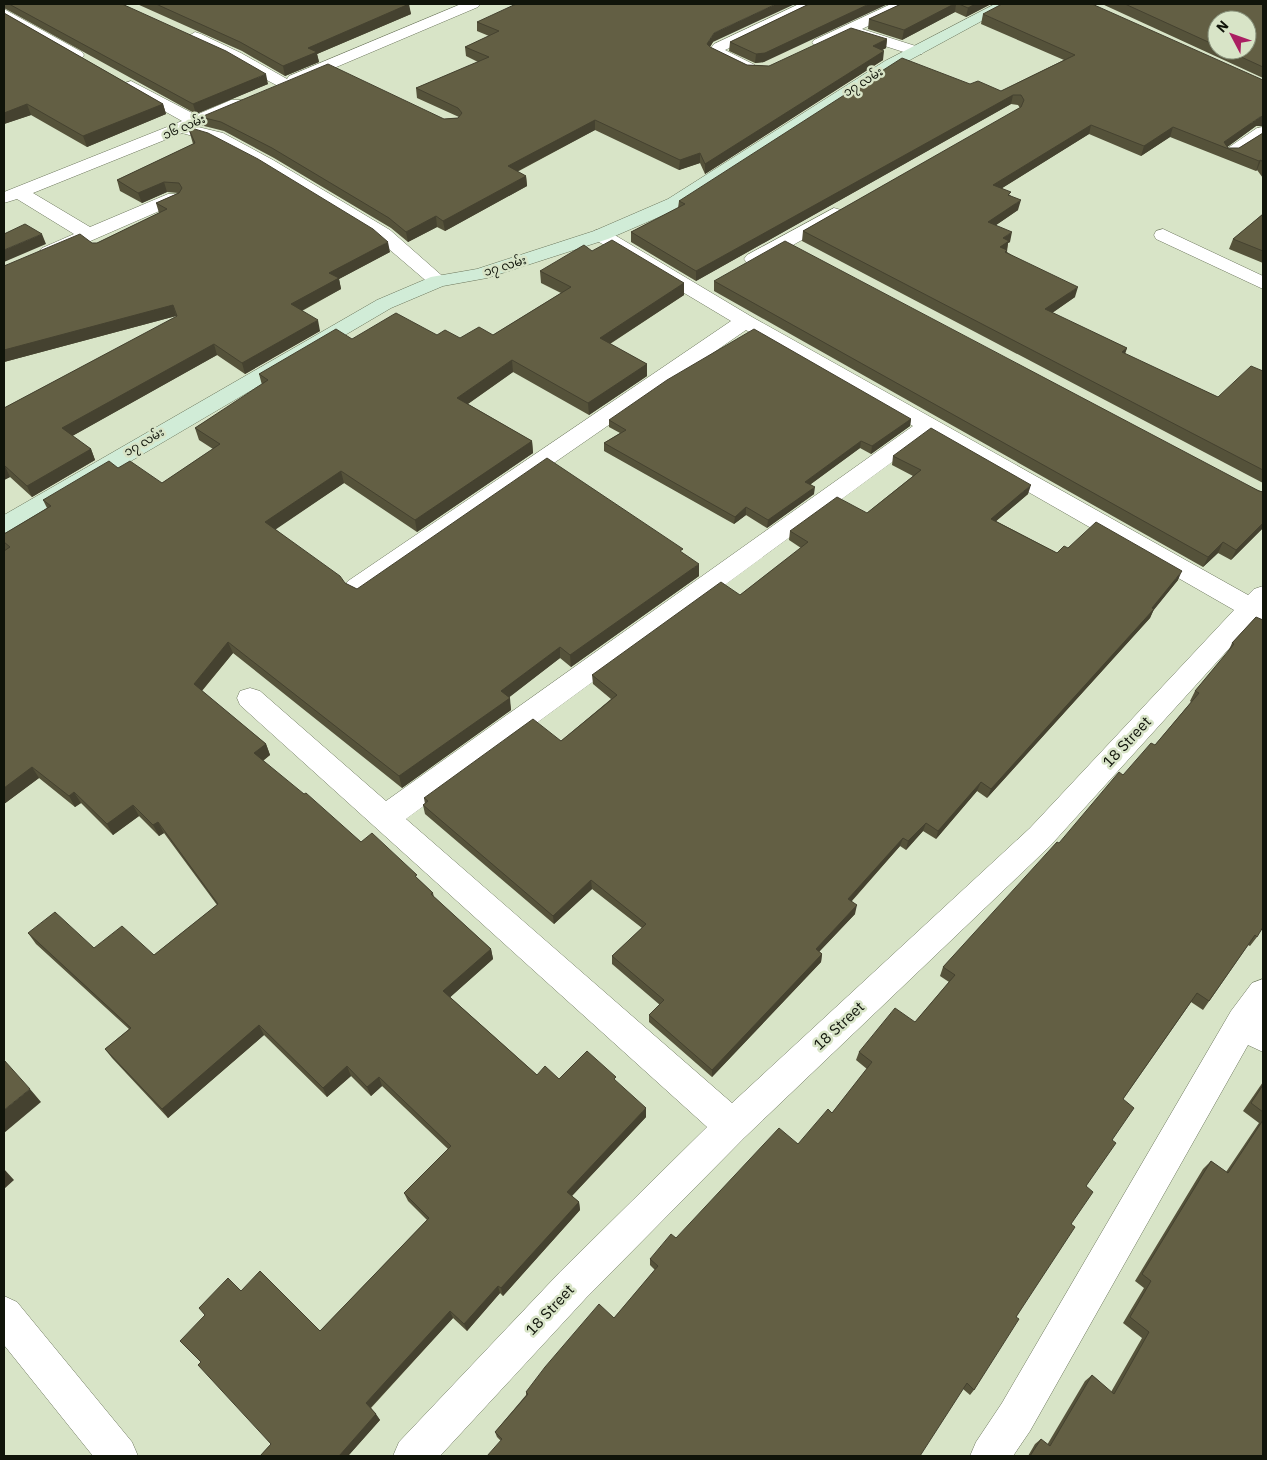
<svg xmlns="http://www.w3.org/2000/svg" width="1267" height="1460" font-family="'IBM Plex Sans','Noto Sans Myanmar',sans-serif">
  <style>
    .lines { fill: none; stroke-linecap: round; stroke-linejoin: round }
    .street-casing { stroke: #6c765c; stroke-width: 1 }
    .secondary-casing { stroke: #6c765c; stroke-width: 1 }
    .street { fill: #fff; fill-rule: evenodd }
    .secondary { fill: #d1ecd7; fill-rule: evenodd }
    .wall { fill: #55523a; fill-rule: evenodd }
    .shaded-wall { fill: #454230 }
    .building { fill: #635f44; stroke: #454230 }
    .labels { text-anchor: middle; stroke-width: 5; stroke-linejoin: round; paint-order: stroke }
    .far-street-label { font-size: 12px; fill: #10140a; stroke: #d8e4c7 }
    .street-label { font-size: 15px; fill: #10140a; stroke: #d8e4c7 }
  </style>
  <rect width="100%" height="100%" fill="#d8e4c7"/>
  <g class="lines">
    <defs>
      <path id="street" d="M 461,4 L 480,4 L 478,7 L 301,82 L 292,83 L 290,87 L 284,89 L 189,40 L 187,37 L 195,32 L 201,34 L 241,53 L 287,79 L 289,76 Z
        M 799,4 L 818,4 L 816,7 L 725,50 L 755,65 L 757,68 L 755,71 L 743,71 L 710,55 L 708,52 L 714,44 Z
        M 891,4 L 909,4 L 907,7 L 862,29 L 922,48 L 924,51 L 922,54 L 910,54 L 850,35 L 820,48 L 812,43 L 814,40 Z
        M 4,9 L 82,52 L 84,55 L 82,58 L 70,58 L 4,19 Z
        M 131,81 L 196,115 L 231,100 L 243,100 L 245,104 L 243,108 L 198,127 L 223,133 L 273,160 L 390,230 L 448,281 L 445,285 L 431,285 L 376,238 L 261,168 L 211,141 L 182,133 L 33,193 L 90,227 L 168,194 L 180,194 L 183,198 L 180,202 L 56,256 L 42,256 L 39,252 L 42,248 L 74,234 L 17,199 L 4,203 L 4,192 L 182,121 L 125,89 L 123,86 L 125,83 Z
        M 1263,127 L 1263,139 C 1252,147 1239,159 1225,156 L 1222,152 L 1257,128 Z
        M 834,208 L 841,210 L 843,214 L 841,218 L 761,263 L 747,263 L 744,259 L 747,255 Z
        M 601,229 L 608,231 L 752,317 L 1248,595 L 1254,589 L 1263,586 L 1263,624 L 1254,621 L 1050,846 L 744,1138 L 586,1298 L 440,1456 L 393,1456 L 399,1442 L 560,1272 L 707,1127 L 240,705 L 237,698 L 240,691 L 250,688 L 260,691 L 386,801 L 913,426 L 746,330 L 366,593 L 357,596 L 348,593 L 344,587 L 348,581 L 731,321 L 594,239 L 592,235 L 594,231 ZM 929,435 L 1234,610 L 1030,828 L 732,1103 L 406,819 Z
        M 1163,229 L 1263,276 L 1263,289 L 1156,239 L 1154,235 L 1156,231 Z
        M 1263,979 L 1263,1052 L 1248,1045 L 1030,1431 L 1013,1456 L 970,1456 L 976,1442 L 1002,1403 L 1231,1011 L 1252,983 Z
        M 4,1296 L 17,1302 L 132,1442 L 138,1456 L 93,1456 L 4,1345 Z"/>
      <path id="secondary" d="M 995,4 L 1013,4 L 897,67 L 682,207 L 608,239 L 487,278 L 443,286 L 391,308 L 12,531 L 4,533 L 4,515 L 377,300 L 431,277 L 477,269 L 594,231 L 668,199 L 885,61 Z"/>
    </defs>
    <use href="#street" class="street-casing"/>
    <use href="#secondary" class="secondary-casing"/>
    <use href="#street" class="street"/>
    <use href="#secondary" class="secondary"/>
  </g>
  <path class="wall" d="M 4,4 L 122,4 L 268,84 L 196,114 L 4,8 Z
    M 137,4 L 408,4 L 411,14 L 317,54 L 319,62 L 285,76 L 242,51 Z
    M 809,4 L 764,62 L 755,63 L 729,51 L 730,42 Z
    M 901,4 L 991,4 L 966,17 L 955,12 L 902,40 L 868,29 L 869,19 Z
    M 1102,4 L 1263,4 L 1263,78 ZM 1217,20 L 1247,50 L 1217,50 Z
    M 4,13 L 163,104 L 166,114 L 87,147 L 31,115 L 4,124 Z
    M 983,14 L 1256,126 L 1227,147 L 1228,148 L 1239,148 L 1263,133 L 1263,178 L 1257,170 L 1256,171 L 1170,137 L 1141,156 L 1089,134 L 1002,188 L 1011,196 L 1018,210 L 996,225 L 1010,242 L 1008,243 L 1007,252 L 1075,297 L 1052,313 L 1127,348 L 1125,354 L 1218,397 L 1263,371 L 1263,483 L 802,241 L 803,231 L 1020,108 L 1018,105 L 1011,104 L 696,281 L 631,242 L 631,232 L 678,208 L 679,201 L 970,84 L 1001,91 L 1064,60 L 981,24 Z
    M 477,22 L 713,42 L 710,47 L 747,65 L 769,66 L 887,39 L 886,48 L 882,50 L 883,60 L 705,174 L 700,163 L 679,170 L 595,130 L 517,172 L 526,176 L 527,186 L 445,231 L 437,227 L 408,242 L 391,228 L 274,158 L 224,131 L 204,126 L 201,117 L 444,119 L 458,118 L 459,117 L 417,98 L 416,88 L 478,62 L 466,56 L 465,47 L 489,36 L 477,31 Z
    M 188,127 L 390,252 L 339,279 L 341,289 L 302,311 L 320,331 L 245,374 L 217,355 L 72,436 L 91,449 L 95,460 L 32,497 L 10,477 L 4,480 L 4,408 L 176,317 L 176,316 L 4,362 L 4,266 L 92,243 L 97,243 L 159,213 L 156,203 L 178,193 L 167,192 L 142,203 L 120,191 L 117,180 L 193,144 L 191,137 Z
    M 1263,214 L 1263,263 L 1229,249 L 1233,239 Z
    M 592,251 L 684,283 L 684,295 L 610,344 L 647,364 L 647,376 L 589,415 L 513,372 L 468,404 L 532,441 L 533,453 L 417,532 L 344,483 L 275,529 L 345,583 L 357,589 L 683,553 L 699,576 L 571,667 L 560,658 L 509,697 L 511,710 L 402,788 L 233,653 L 202,691 L 266,744 L 270,755 L 263,761 L 361,842 L 418,879 L 433,893 L 434,897 L 491,949 L 493,959 L 450,997 L 537,1075 L 559,1079 L 616,1082 L 646,1117 L 572,1196 L 579,1202 L 580,1210 L 503,1296 L 500,1293 L 467,1331 L 453,1318 L 371,1408 L 380,1420 L 348,1456 L 260,1456 L 271,1444 L 201,1362 L 241,1291 L 320,1331 L 427,1220 L 408,1201 L 404,1193 L 448,1149 L 382,1086 L 371,1096 L 351,1076 L 327,1097 L 264,1035 L 168,1118 L 112,1058 L 105,1049 L 129,1029 L 36,944 L 28,933 L 94,948 L 154,955 L 217,905 L 164,833 L 159,836 L 139,816 L 113,835 L 81,803 L 75,807 L 39,778 L 4,804 L 5,550 L 4,549 L 4,534 L 47,508 L 43,500 L 118,468 L 162,483 L 213,449 L 199,440 L 195,428 L 262,385 L 259,374 L 352,339 L 437,335 L 460,338 L 493,335 L 561,293 L 541,283 L 540,271 Z
    M 714,281 L 1263,492 L 1263,528 L 1231,560 L 1218,553 L 1203,567 L 714,291 Z
    M 911,419 L 910,426 L 871,454 L 860,448 L 811,484 L 814,494 L 767,528 L 746,515 L 734,524 L 604,451 L 604,443 L 620,433 L 609,427 L 609,420 Z
    M 893,456 L 1028,494 L 996,521 L 1057,553 L 1068,548 L 1178,580 L 1154,609 L 1150,618 L 987,798 L 977,791 L 936,839 L 923,831 L 906,850 L 900,846 L 852,901 L 855,914 L 819,952 L 822,954 L 821,962 L 712,1077 L 649,1022 L 649,1015 L 660,1005 L 612,964 L 612,956 L 642,928 L 592,889 L 554,924 L 425,814 L 423,805 L 425,804 L 424,798 L 561,741 L 611,699 L 593,684 L 592,675 L 740,595 L 801,548 L 789,540 L 790,531 L 867,513 L 913,476 L 892,465 Z
    M 1256,617 L 1257,937 L 1250,946 L 1248,945 L 1203,1010 L 1191,1002 L 1123,1099 L 1112,1140 L 1086,1186 L 1071,1224 L 1016,1317 L 974,1390 L 970,1395 L 963,1389 L 500,1440 L 497,1437 L 495,1432 L 526,1395 L 526,1392 L 614,1318 L 655,1270 L 650,1265 L 650,1259 L 798,1144 L 832,1113 L 867,1069 L 856,1060 L 859,1052 L 915,1022 L 949,982 L 940,976 L 943,967 L 1123,775 L 1155,745 L 1191,702 L 1190,701 L 1195,691 L 1228,652 L 1232,643 Z
    M 1263,1082 L 1263,1456 L 1028,1456 L 1035,1444 L 1041,1439 L 1047,1445 L 1085,1381 L 1092,1375 L 1111,1392 L 1142,1338 L 1123,1323 L 1144,1288 L 1135,1281 L 1203,1169 L 1211,1161 L 1226,1172 L 1259,1123 L 1243,1111 Z"/>
  <path class="shaded-wall" d="M 409,4 L 411,14 L 317,54 L 319,62 L 285,76 L 283,66 L 308,48 Z
    M 776,4 L 795,4 L 713,42 L 706,53 L 707,44 L 714,33 Z
    M 869,4 L 888,4 L 764,62 L 755,63 L 756,54 Z
    M 954,4 L 956,4 L 955,12 L 902,40 L 904,30 Z
    M 975,4 L 991,4 L 966,17 L 968,8 Z
    M 887,39 L 886,48 L 871,56 L 873,46 Z
    M 884,51 L 883,60 L 705,174 L 705,164 Z
    M 266,74 L 268,84 L 196,114 L 193,104 Z
    M 1013,95 L 1011,104 L 696,281 L 696,271 Z
    M 27,104 L 31,115 L 4,124 L 4,113 Z
    M 163,104 L 166,114 L 87,147 L 83,136 Z
    M 1263,116 L 1263,126 L 1256,126 L 1226,148 L 1224,142 L 1260,117 Z
    M 595,120 L 595,130 L 508,176 L 508,166 Z
    M 1091,125 L 1089,134 L 991,195 L 993,185 Z
    M 1173,127 L 1170,137 L 1141,156 L 1144,146 Z
    M 700,153 L 700,163 L 679,170 L 680,160 Z
    M 1261,160 L 1257,170 L 1256,171 L 1259,161 Z
    M 526,176 L 527,186 L 445,231 L 443,221 Z
    M 164,182 L 167,192 L 142,203 L 138,193 Z
    M 1021,200 L 1018,210 L 986,232 L 988,222 Z
    M 436,216 L 437,227 L 408,242 L 406,232 Z
    M 1012,232 L 1010,242 L 1008,243 L 1005,260 L 998,257 L 1003,238 Z
    M 42,234 L 46,244 L 4,262 L 4,250 Z
    M 388,242 L 390,252 L 339,279 L 341,289 L 293,315 L 291,304 L 329,273 Z
    M 684,283 L 684,295 L 600,350 L 600,338 Z
    M 1078,287 L 1075,297 L 1042,320 L 1045,309 Z
    M 173,305 L 176,316 L 4,362 L 4,350 Z
    M 318,320 L 320,331 L 245,374 L 242,363 Z
    M 214,344 L 217,355 L 67,439 L 62,428 Z
    M 1127,348 L 1123,358 L 1122,352 Z
    M 512,360 L 513,372 L 459,410 L 457,398 Z
    M 647,364 L 647,376 L 589,415 L 588,403 Z
    M 911,419 L 910,426 L 871,454 L 872,446 Z
    M 532,441 L 533,453 L 417,532 L 415,520 Z
    M 861,441 L 860,448 L 804,489 L 805,482 Z
    M 91,449 L 95,460 L 32,497 L 27,486 Z
    M 4,466 L 5,466 L 10,477 L 4,480 Z
    M 341,471 L 344,483 L 269,534 L 265,522 Z
    M 1031,485 L 1028,494 L 988,528 L 991,519 Z
    M 815,487 L 814,494 L 767,528 L 768,520 Z
    M 746,507 L 746,515 L 734,524 L 735,517 Z
    M 1263,523 L 1263,528 L 1231,560 L 1236,550 Z
    M 1223,542 L 1218,553 L 1203,567 L 1208,557 Z
    M 699,564 L 699,576 L 571,667 L 570,655 Z
    M 1182,571 L 1178,580 L 1153,611 L 1154,609 L 1150,618 L 987,798 L 991,789 L 1152,608 Z
    M 228,642 L 233,653 L 198,695 L 194,684 Z
    M 560,647 L 560,658 L 502,703 L 501,691 Z
    M 510,698 L 511,710 L 402,788 L 399,776 Z
    M 266,744 L 270,755 L 258,764 L 254,753 Z
    M 32,767 L 39,778 L 4,804 L 4,788 Z
    M 981,782 L 977,791 L 936,839 L 938,831 Z
    M 74,792 L 81,803 L 75,807 L 69,796 Z
    M 133,805 L 139,816 L 113,835 L 107,824 Z
    M 158,822 L 164,833 L 159,836 L 153,825 Z
    M 926,823 L 923,831 L 906,850 L 908,841 Z
    M 903,838 L 900,846 L 846,907 L 848,899 Z
    M 591,880 L 592,889 L 554,924 L 553,916 Z
    M 857,905 L 855,914 L 814,957 L 816,949 Z
    M 491,949 L 493,959 L 446,1001 L 443,991 Z
    M 822,954 L 821,962 L 712,1077 L 712,1070 Z
    M 259,1025 L 264,1035 L 168,1118 L 162,1109 Z
    M 347,1066 L 351,1076 L 327,1097 L 323,1088 Z
    M 379,1077 L 382,1086 L 371,1096 L 367,1087 Z
    M 30,1089 L 41,1102 L 4,1133 L 4,1110 Z
    M 646,1108 L 646,1117 L 568,1200 L 567,1192 Z
    M 4,1169 L 14,1180 L 4,1189 Z
    M 579,1202 L 580,1210 L 503,1296 L 501,1288 Z
    M 498,1286 L 500,1293 L 467,1331 L 464,1324 Z
    M 450,1311 L 453,1318 L 370,1408 L 366,1403 Z
    M 376,1414 L 380,1420 L 348,1456 L 339,1456 Z"/>
  <path class="building" d="M 9,4 L 122,4 L 226,51 L 266,74 L 193,104 Z
    M 156,4 L 409,4 L 308,48 L 317,52 L 283,66 L 240,42 Z
    M 516,4 L 776,4 L 714,33 L 707,44 L 710,47 L 747,65 L 769,66 L 851,28 L 887,39 L 873,46 L 884,51 L 705,164 L 700,153 L 680,160 L 595,120 L 508,166 L 526,176 L 443,221 L 436,216 L 406,232 L 389,218 L 272,148 L 221,122 L 201,117 L 328,64 L 444,119 L 458,118 L 462,113 L 458,108 L 416,88 L 489,57 L 465,47 L 499,31 L 477,22 Z
    M 809,4 L 869,4 L 765,53 L 756,54 L 730,42 Z
    M 901,4 L 954,4 L 904,30 L 869,19 Z
    M 959,4 L 975,4 L 968,8 Z
    M 1002,4 L 1092,4 L 1263,80 L 1263,116 L 1260,117 L 1224,142 L 1228,148 L 1239,148 L 1263,133 L 1263,163 L 1261,160 L 1259,161 L 1173,127 L 1144,146 L 1091,125 L 993,185 L 1011,192 L 1008,195 L 1021,200 L 988,222 L 1012,232 L 1003,238 L 1009,241 L 1000,247 L 1007,250 L 1005,252 L 1078,287 L 1045,309 L 1127,348 L 1122,352 L 1218,397 L 1251,366 L 1263,371 L 1263,470 L 803,231 L 1021,107 L 1024,100 L 1021,95 L 1013,95 L 696,271 L 631,232 L 685,204 L 679,201 L 902,58 L 970,84 L 978,81 L 1001,91 L 1075,55 L 983,14 Z
    M 1125,4 L 1263,4 L 1263,67 L 1226,50 L 1247,50 L 1247,20 L 1217,20 L 1217,46 Z
    M 4,13 L 163,104 L 83,136 L 27,104 L 4,113 Z
    M 188,127 L 208,133 L 258,159 L 373,229 L 388,242 L 329,273 L 339,278 L 291,304 L 318,320 L 242,363 L 214,344 L 62,428 L 91,449 L 27,486 L 5,466 L 4,466 L 4,408 L 177,316 L 173,305 L 4,350 L 4,266 L 80,234 L 92,243 L 97,243 L 167,209 L 156,203 L 179,193 L 182,188 L 179,183 L 164,182 L 138,193 L 117,180 L 195,143 Z
    M 1263,214 L 1263,251 L 1233,239 Z
    M 25,224 L 42,234 L 4,250 L 4,234 Z
    M 612,240 L 684,283 L 600,338 L 647,364 L 588,403 L 512,360 L 457,398 L 532,441 L 415,520 L 341,471 L 265,522 L 340,576 L 345,583 L 357,589 L 547,458 L 683,549 L 680,551 L 699,564 L 570,655 L 560,647 L 501,691 L 510,698 L 399,776 L 228,642 L 194,684 L 266,744 L 254,753 L 304,794 L 306,793 L 361,842 L 372,833 L 417,875 L 415,876 L 433,893 L 431,894 L 491,949 L 443,991 L 537,1075 L 545,1066 L 559,1079 L 587,1051 L 616,1077 L 614,1079 L 646,1108 L 567,1192 L 579,1202 L 501,1288 L 498,1286 L 464,1324 L 450,1311 L 366,1403 L 376,1414 L 339,1456 L 260,1456 L 271,1444 L 198,1365 L 201,1362 L 180,1341 L 205,1315 L 199,1308 L 228,1278 L 241,1291 L 260,1271 L 320,1331 L 429,1218 L 404,1193 L 451,1146 L 379,1077 L 367,1087 L 347,1066 L 323,1088 L 259,1025 L 162,1109 L 105,1049 L 131,1028 L 28,933 L 55,912 L 94,948 L 122,926 L 154,955 L 218,904 L 158,822 L 153,825 L 133,805 L 107,824 L 74,792 L 69,796 L 32,767 L 4,788 L 4,551 L 10,547 L 4,542 L 4,534 L 51,506 L 43,500 L 109,461 L 118,468 L 130,461 L 162,483 L 220,444 L 195,428 L 268,380 L 259,374 L 336,329 L 352,339 L 396,313 L 437,335 L 445,330 L 460,338 L 479,327 L 493,335 L 571,287 L 540,271 L 584,245 L 592,251 Z
    M 785,241 L 1259,491 L 1263,492 L 1263,523 L 1236,550 L 1223,542 L 1208,557 L 714,281 Z
    M 754,329 L 911,419 L 872,446 L 861,441 L 805,482 L 815,487 L 768,520 L 746,507 L 735,517 L 604,443 L 626,430 L 609,420 L 667,380 Z
    M 931,428 L 1031,485 L 991,519 L 1057,553 L 1064,546 L 1068,548 L 1096,522 L 1182,571 L 1152,608 L 1154,609 L 991,789 L 981,782 L 938,831 L 926,823 L 908,841 L 903,838 L 848,899 L 857,905 L 816,949 L 822,954 L 712,1070 L 649,1015 L 664,1000 L 612,956 L 646,924 L 591,880 L 553,916 L 423,805 L 428,801 L 424,798 L 533,719 L 561,741 L 617,695 L 592,675 L 721,582 L 740,595 L 808,542 L 790,531 L 837,497 L 867,513 L 921,470 L 893,456 Z
    M 1256,617 L 1263,620 L 1263,927 L 1257,937 L 1255,935 L 1209,1001 L 1197,993 L 1123,1099 L 1134,1108 L 1112,1140 L 1116,1143 L 1086,1186 L 1093,1192 L 1071,1224 L 1075,1227 L 1016,1317 L 1019,1319 L 974,1390 L 967,1383 L 920,1456 L 487,1456 L 502,1439 L 495,1432 L 528,1394 L 526,1392 L 545,1367 L 599,1304 L 614,1318 L 658,1266 L 650,1259 L 671,1234 L 676,1238 L 779,1128 L 798,1144 L 828,1109 L 832,1113 L 872,1062 L 859,1052 L 895,1008 L 915,1022 L 955,975 L 943,967 L 1057,842 L 1059,843 L 1119,772 L 1123,775 L 1151,743 L 1155,745 L 1199,693 L 1195,691 L 1234,644 L 1232,643 Z
    M 4,1060 L 30,1089 L 4,1110 Z
    M 1263,1085 L 1263,1112 L 1251,1103 Z
    M 1263,1120 L 1263,1456 L 1030,1456 L 1041,1439 L 1050,1446 L 1092,1375 L 1114,1394 L 1149,1332 L 1130,1317 L 1151,1281 L 1142,1274 L 1211,1161 L 1228,1173 Z"/>
  <g class="labels">
    <g class="far-street-label">
      <text transform="translate(863 82) rotate(-32)" y="4">၁၇ လမ်း</text>
      <text transform="translate(184 127) rotate(-23)" y="4">၁၆ လမ်း</text>
      <text transform="translate(505 266) rotate(-17)" y="4">၁၇ လမ်း</text>
      <text transform="translate(144 442) rotate(-30)" y="4">၁၇ လမ်း</text>
    </g>
    <g class="street-label">
      <text transform="translate(1127 742) rotate(-47)" y="5">18 Street</text>
      <text transform="translate(839 1026) rotate(-43)" y="5">18 Street</text>
      <text transform="translate(550 1310) rotate(-47)" y="5">18 Street</text>
    </g>
  </g>
  <rect width="1267" height="1460" fill="none" stroke="#10140a" stroke-width="10"/>
  <g transform="translate(1232 35) rotate(311)"><circle r="24" fill="#d8e4c7" stroke="#88917b"/>
  <path d="M0-4L9 19L0 12L-9 19Z" fill="#aa1f62"/>
  <text y="-8" font-size="14" font-weight="bold" text-anchor="middle" fill="#10140a">N</text>
  </g>
</svg>
